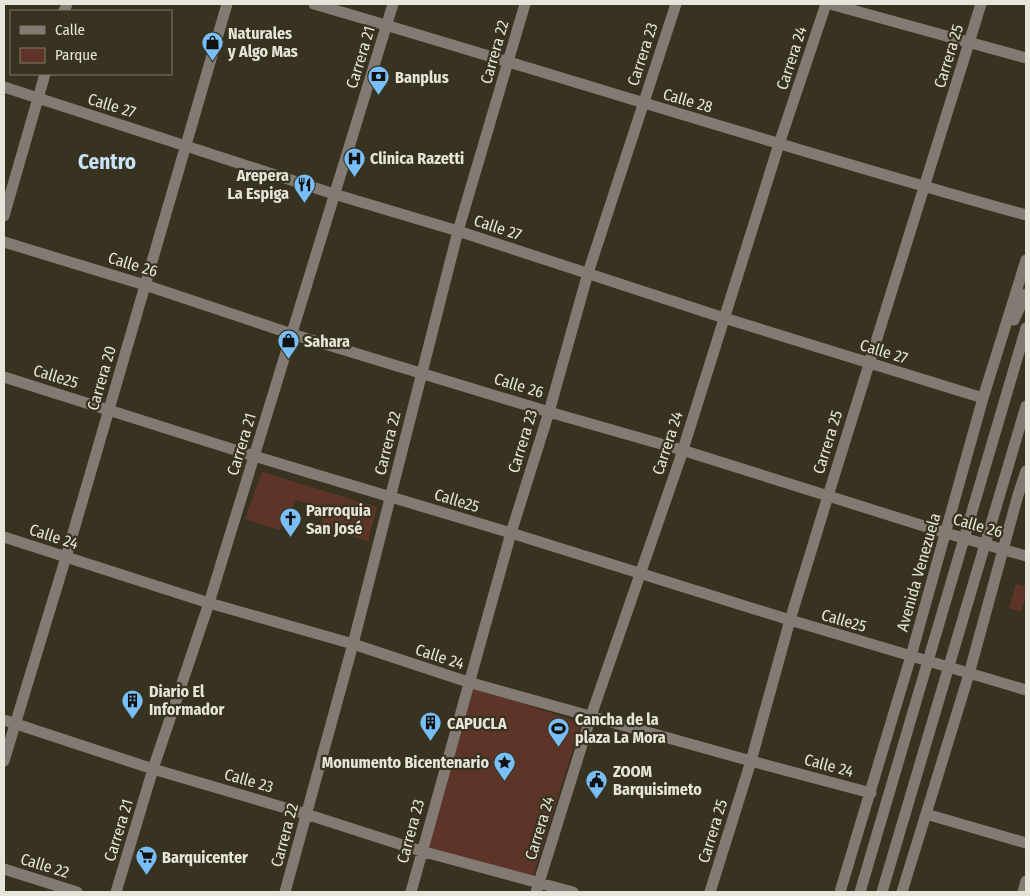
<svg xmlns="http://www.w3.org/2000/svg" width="1030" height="896" font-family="'Fira Sans Condensed',sans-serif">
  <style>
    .green { fill: #5f3428 }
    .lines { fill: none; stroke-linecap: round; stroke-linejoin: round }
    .minor { stroke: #827b73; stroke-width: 11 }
    .labels { text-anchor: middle; stroke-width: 4.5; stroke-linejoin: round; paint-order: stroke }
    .poi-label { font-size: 16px; font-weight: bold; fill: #e7e5d9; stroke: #383320; text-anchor: start }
    .street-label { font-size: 16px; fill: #e7e5d9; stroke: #383320 }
    .district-label { font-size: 21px; font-weight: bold; fill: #cae3f9; stroke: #383320 }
  </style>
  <rect width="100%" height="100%" fill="#383320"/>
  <path class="green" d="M 262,472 L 377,507 L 368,541 L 320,527 L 326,510 L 296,500 L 289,515 L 285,516 L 280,530 L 245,519 Z
    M 1016,584 L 1026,587 L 1026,595 L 1021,612 L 1009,608 Z
    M 471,686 L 581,723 L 532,880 L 423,849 Z"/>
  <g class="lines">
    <path class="minor" d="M 314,4 C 551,73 787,149 1026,215
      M 830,4 L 1026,58
      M 64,11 L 67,4
      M 4,87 L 334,194 L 458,231 L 724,318 L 983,398
      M 4,216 L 45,74
      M 4,242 L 145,285 L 292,334 L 549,412 L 682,450 L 946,533 L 1026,556
      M 1014,320 L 1026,294
      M 4,377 L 254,456 L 511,533 L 790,620 L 1026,690
      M 4,537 L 209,603 L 353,644 L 468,682 L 751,761 L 871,793
      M 4,720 L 153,769 L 306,814 L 421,851 L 573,892
      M 4,761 L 66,557 L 227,4
      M 926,814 L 1026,843
      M 4,869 L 77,892
      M 116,892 L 153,769 L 209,603 L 393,4
      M 285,892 L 353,644 L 458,231 L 525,4
      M 411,892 L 511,533 L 549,412 L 588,273 L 676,4
      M 536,892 L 591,716 L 680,459 L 779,144 L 826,4
      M 710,892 L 751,761 L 790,620 L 828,496 L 981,4
      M 840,892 L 911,656 L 983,398 L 1026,260
      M 860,892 L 1026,328
      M 882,892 L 1026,406
      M 902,892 L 969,674 L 1018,495 L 1026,471
      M 1023,892 L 1026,881"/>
  </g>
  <defs>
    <symbol id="shop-pin" viewBox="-11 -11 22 30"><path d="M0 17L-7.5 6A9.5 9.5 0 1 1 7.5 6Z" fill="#78bff8" stroke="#383320"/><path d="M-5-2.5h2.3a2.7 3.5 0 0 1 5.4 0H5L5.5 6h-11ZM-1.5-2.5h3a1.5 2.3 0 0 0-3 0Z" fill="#111"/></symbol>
    <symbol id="bank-pin" viewBox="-11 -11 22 30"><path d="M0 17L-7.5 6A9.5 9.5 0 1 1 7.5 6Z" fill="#78bff8" stroke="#383320"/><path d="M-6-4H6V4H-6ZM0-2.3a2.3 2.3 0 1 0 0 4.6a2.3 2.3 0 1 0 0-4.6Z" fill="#111"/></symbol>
    <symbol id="hospital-pin" viewBox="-11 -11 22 30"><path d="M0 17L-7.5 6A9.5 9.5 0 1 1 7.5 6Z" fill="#78bff8" stroke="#383320"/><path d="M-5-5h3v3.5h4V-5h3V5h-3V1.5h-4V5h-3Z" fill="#111"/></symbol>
    <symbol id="restaurant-pin" viewBox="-11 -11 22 30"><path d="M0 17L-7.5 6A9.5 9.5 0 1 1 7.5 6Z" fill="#78bff8" stroke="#383320"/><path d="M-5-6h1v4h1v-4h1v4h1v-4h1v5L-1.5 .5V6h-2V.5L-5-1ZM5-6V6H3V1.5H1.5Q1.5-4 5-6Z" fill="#111"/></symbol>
    <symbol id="church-pin" viewBox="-11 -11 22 30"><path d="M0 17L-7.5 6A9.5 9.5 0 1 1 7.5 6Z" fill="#78bff8" stroke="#383320"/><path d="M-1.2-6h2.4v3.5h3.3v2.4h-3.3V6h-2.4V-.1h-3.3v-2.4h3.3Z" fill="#111"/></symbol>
    <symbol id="building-pin" viewBox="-11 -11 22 30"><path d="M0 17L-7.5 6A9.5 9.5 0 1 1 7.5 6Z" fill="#78bff8" stroke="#383320"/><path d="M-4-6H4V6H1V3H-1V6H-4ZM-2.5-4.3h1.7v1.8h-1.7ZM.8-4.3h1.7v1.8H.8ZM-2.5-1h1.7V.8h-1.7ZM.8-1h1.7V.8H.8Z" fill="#111"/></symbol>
    <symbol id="stadium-pin" viewBox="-11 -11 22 30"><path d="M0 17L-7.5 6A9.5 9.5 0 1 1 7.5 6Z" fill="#78bff8" stroke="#383320"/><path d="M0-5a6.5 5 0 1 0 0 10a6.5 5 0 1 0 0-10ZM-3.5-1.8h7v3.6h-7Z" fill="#111"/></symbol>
    <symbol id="sight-pin" viewBox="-11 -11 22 30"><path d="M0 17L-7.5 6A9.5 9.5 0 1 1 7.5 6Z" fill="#78bff8" stroke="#383320"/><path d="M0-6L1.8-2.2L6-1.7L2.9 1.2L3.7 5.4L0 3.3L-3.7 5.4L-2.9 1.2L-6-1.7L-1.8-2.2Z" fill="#111"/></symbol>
    <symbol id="civic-pin" viewBox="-11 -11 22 30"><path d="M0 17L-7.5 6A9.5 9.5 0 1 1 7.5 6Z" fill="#78bff8" stroke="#383320"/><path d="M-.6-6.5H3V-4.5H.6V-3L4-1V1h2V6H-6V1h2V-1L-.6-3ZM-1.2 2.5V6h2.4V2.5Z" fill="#111"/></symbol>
    <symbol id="supermarket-pin" viewBox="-11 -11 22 30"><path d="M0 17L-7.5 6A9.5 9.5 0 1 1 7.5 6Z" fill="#78bff8" stroke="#383320"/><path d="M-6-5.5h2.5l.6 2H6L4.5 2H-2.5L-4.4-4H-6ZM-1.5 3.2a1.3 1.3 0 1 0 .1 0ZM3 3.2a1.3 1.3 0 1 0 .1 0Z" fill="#111"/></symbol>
  </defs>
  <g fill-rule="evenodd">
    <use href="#shop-pin" x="200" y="30" width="25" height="34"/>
    <use href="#bank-pin" x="366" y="64" width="25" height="34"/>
    <use href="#hospital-pin" x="342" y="146" width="25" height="34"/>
    <use href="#restaurant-pin" x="292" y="172" width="25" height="34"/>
    <use href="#shop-pin" x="276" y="328" width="25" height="34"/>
    <use href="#church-pin" x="278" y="506" width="25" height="34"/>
    <use href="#building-pin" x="120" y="688" width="25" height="34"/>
    <use href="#building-pin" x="418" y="710" width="25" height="34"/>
    <use href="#stadium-pin" x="546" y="716" width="25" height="34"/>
    <use href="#sight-pin" x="492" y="750" width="25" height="34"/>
    <use href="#civic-pin" x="584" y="768" width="25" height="34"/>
    <use href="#supermarket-pin" x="134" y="844" width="25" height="34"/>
  </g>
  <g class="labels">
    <g class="poi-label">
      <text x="228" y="39">Naturales<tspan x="228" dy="18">y Algo Mas</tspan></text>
      <text x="395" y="83">Banplus</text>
      <text x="370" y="164">Clinica Razetti</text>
      <text x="289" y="181" text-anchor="end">Arepera<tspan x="289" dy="18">La Espiga</tspan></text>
      <text x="304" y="347">Sahara</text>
      <text x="306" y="516">Parroquia<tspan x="306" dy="18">San José</tspan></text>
      <text x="149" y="697">Diario El<tspan x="149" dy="18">Informador</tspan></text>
      <text x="575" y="725">Cancha de la<tspan x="575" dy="18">plaza La Mora</tspan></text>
      <text x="447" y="729">CAPUCLA</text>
      <text x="489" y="768" text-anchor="end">Monumento Bicentenario</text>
      <text x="613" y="777">ZOOM<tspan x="613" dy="18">Barquisimeto</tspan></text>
      <text x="162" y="863">Barquicenter</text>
    </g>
    <g class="street-label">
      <text transform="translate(494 52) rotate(-74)" y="6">Carrera 22</text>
      <text transform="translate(642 54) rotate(-72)" y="6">Carrera 23</text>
      <text transform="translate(948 56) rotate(-73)" y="6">Carrera 25</text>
      <text transform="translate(360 57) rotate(-73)" y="6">Carrera 21</text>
      <text transform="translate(791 58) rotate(-72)" y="6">Carrera 24</text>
      <text transform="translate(688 100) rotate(16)" y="6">Calle 28</text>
      <text transform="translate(112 105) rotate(17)" y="6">Calle 27</text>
      <text transform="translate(498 227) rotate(18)" y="6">Calle 27</text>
      <text transform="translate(133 264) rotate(17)" y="6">Calle 26</text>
      <text transform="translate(884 351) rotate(17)" y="6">Calle 27</text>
      <text transform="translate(56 376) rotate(17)" y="6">Calle25</text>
      <text transform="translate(101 378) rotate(-74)" y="6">Carrera 20</text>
      <text transform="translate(519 385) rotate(17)" y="6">Calle 26</text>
      <text transform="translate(522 441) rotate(-73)" y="6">Carrera 23</text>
      <text transform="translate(827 442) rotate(-73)" y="6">Carrera 25</text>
      <text transform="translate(387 443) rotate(-76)" y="6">Carrera 22</text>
      <text transform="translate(667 443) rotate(-72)" y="6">Carrera 24</text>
      <text transform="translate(241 444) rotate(-73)" y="6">Carrera 21</text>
      <text transform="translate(457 500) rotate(17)" y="6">Calle25</text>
      <text transform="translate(978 525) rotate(16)" y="6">Calle 26</text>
      <text transform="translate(54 536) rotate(18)" y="6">Calle 24</text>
      <text transform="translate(918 572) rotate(-74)" y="6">Avenida Venezuela</text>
      <text transform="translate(844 620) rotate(16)" y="6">Calle25</text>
      <text transform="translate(440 656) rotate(18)" y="6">Calle 24</text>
      <text transform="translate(829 765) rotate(15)" y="6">Calle 24</text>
      <text transform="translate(249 780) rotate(16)" y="6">Calle 23</text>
      <text transform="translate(539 828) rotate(-73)" y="6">Carrera 24</text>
      <text transform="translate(118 830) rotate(-73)" y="6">Carrera 21</text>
      <text transform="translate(410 831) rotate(-75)" y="6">Carrera 23</text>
      <text transform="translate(712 831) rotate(-73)" y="6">Carrera 25</text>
      <text transform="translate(284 835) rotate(-75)" y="6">Carrera 22</text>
      <text transform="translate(45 865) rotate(17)" y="6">Calle 22</text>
    </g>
    <g class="district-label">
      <text x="107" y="169">Centro</text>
    </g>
  </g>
  <rect width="1030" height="896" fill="none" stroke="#e7e5d9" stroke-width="10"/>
  <rect x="10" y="10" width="162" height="65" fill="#383320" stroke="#7e7a6a"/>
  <rect x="20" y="26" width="25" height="8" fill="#827b73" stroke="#7e7a6a"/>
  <text x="55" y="35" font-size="15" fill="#e7e5d9">Calle</text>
  <rect x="20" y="48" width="25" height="15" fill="#5f3428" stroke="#7e7a6a"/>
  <text x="55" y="60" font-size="15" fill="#e7e5d9">Parque</text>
</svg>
